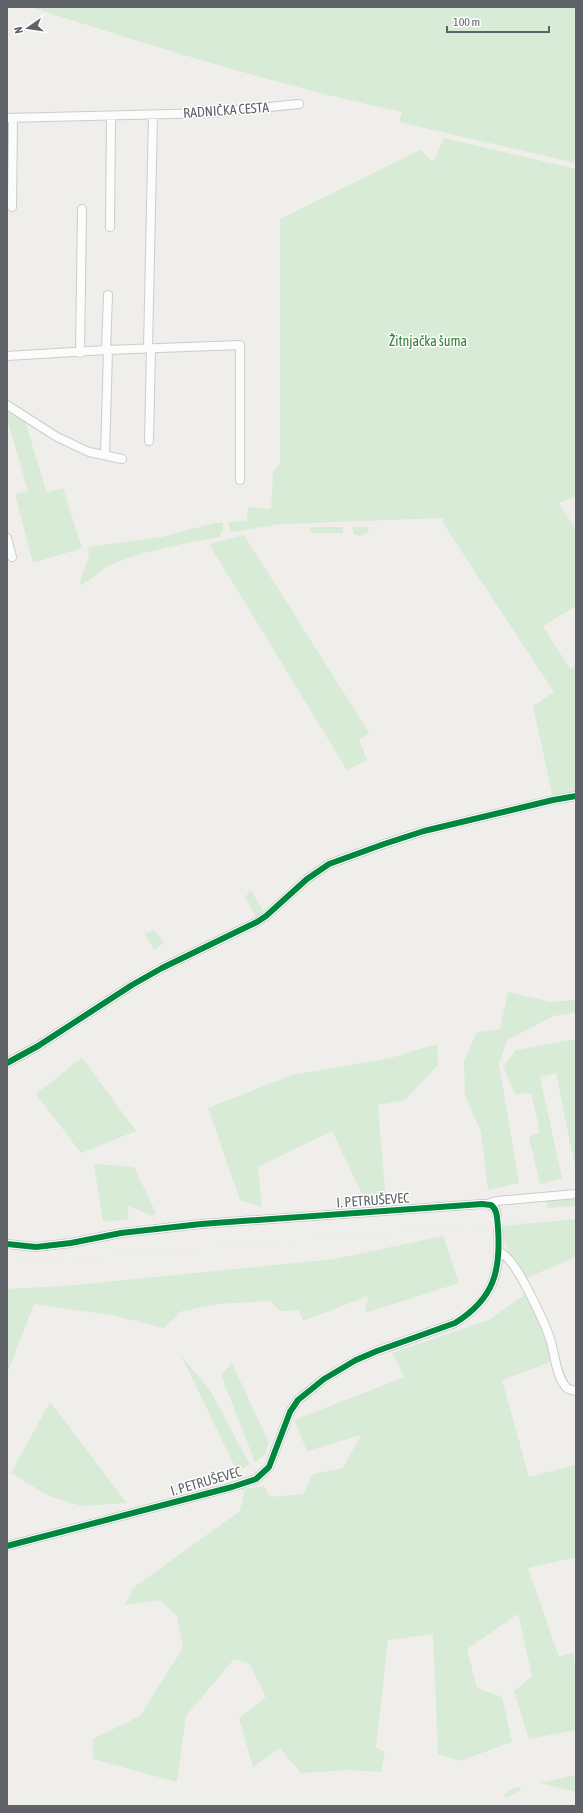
<svg xmlns="http://www.w3.org/2000/svg" width="583" height="1813" font-family="'Asap Condensed',sans-serif">
  <style>
    .green { fill: #d8ebd6 }
    .lines { fill: none; stroke-linecap: round; stroke-linejoin: round }
    .street-tunnel { stroke: #cbcbca; stroke-width: 8; stroke-dasharray: 8 4; stroke-linecap: butt }
    .street-casing { stroke: #cbcccc; stroke-width: 10 }
    .street { stroke: #fdfcfc; stroke-width: 8 }
    .rail { stroke: #e4e4e4; stroke-width: 2; stroke-dasharray: 1 5; stroke-linecap: butt }
    .cycleway-casing { stroke: #fff; stroke-width: 8 }
    .cycleway { stroke: #00873e; stroke-width: 6 }
    .labels { text-anchor: middle; stroke-width: 3; stroke-linejoin: round; paint-order: stroke }
    .street-label { font-size: 14px; fill: #5f6368; stroke: #fff }
    .park-label { font-size: 14px; fill: #348238; stroke: #fff }
  </style>
  <rect width="100%" height="100%" fill="#efeeea"/>
  <path class="green" d="M 30,7 L 576,7 L 576,163 L 399,122 L 402,112 C 276,85 153,46 30,7 Z
    M 444,138 L 576,169 L 576,497 L 558,503 L 576,529 L 576,606 L 543,626 L 570,669 L 576,665 L 576,794 L 553,798 L 533,706 L 554,692 L 443,523 L 443,518 L 281,524 L 231,532 L 228,522 L 247,521 L 248,507 L 271,509 L 273,472 L 280,463 L 280,219 L 420,150 L 433,162 Z
    M 7,408 L 24,418 L 47,493 L 63,488 L 82,548 L 33,563 L 15,494 L 28,491 L 7,418 Z
    M 214,523 L 223,523 L 223,530 L 219,537 C 184,544 149,549 115,563 C 102,568 92,580 79,586 L 89,555 L 88,547 L 162,537 Z
    M 310,527 L 343,527 L 343,533 L 311,533 Z
    M 352,527 L 370,527 L 366,534 L 360,536 L 354,534 Z
    M 244,535 L 368,731 L 369,734 L 359,739 L 367,760 L 347,770 L 209,544 Z
    M 251,890 L 265,914 L 257,919 L 245,897 Z
    M 154,930 L 164,943 L 154,950 L 145,934 Z
    M 508,992 L 551,1002 L 576,1000 L 576,1012 L 554,1016 L 507,1040 L 499,1064 L 519,1183 L 488,1190 L 481,1132 L 465,1095 L 464,1061 L 477,1032 L 500,1029 Z
    M 576,1039 L 576,1172 L 556,1073 L 540,1077 L 562,1178 L 540,1184 L 529,1137 L 540,1132 L 531,1093 L 515,1094 L 503,1066 L 516,1050 Z
    M 437,1044 L 438,1065 L 405,1100 L 378,1105 L 386,1202 L 364,1198 L 332,1131 L 258,1167 L 262,1207 L 240,1200 L 208,1108 L 292,1075 L 390,1058 Z
    M 82,1058 L 136,1131 L 81,1153 L 36,1094 Z
    M 94,1164 L 134,1167 L 156,1213 L 152,1216 L 127,1205 L 129,1219 L 103,1222 Z
    M 576,1196 L 576,1206 L 547,1208 L 546,1198 Z
    M 576,1219 L 576,1257 L 526,1278 C 515,1261 502,1246 501,1226 Z
    M 443,1236 L 459,1283 L 365,1313 L 368,1296 L 303,1321 L 299,1310 L 280,1311 L 270,1301 L 219,1304 L 182,1311 L 164,1328 L 111,1315 L 34,1304 L 7,1374 L 7,1289 L 65,1286 L 335,1259 Z
    M 527,1293 L 555,1360 L 502,1380 L 529,1477 L 575,1465 L 576,1467 L 576,1557 L 528,1568 L 559,1657 L 573,1652 L 576,1675 L 576,1730 L 529,1739 L 514,1691 L 532,1676 L 518,1614 L 467,1649 L 477,1688 L 502,1697 L 512,1742 L 459,1761 L 438,1754 L 433,1634 L 388,1640 L 376,1747 L 385,1752 L 381,1772 L 349,1770 L 301,1773 L 280,1748 L 253,1767 L 239,1718 L 266,1697 L 249,1663 L 234,1659 L 186,1716 L 177,1782 L 93,1759 L 93,1739 L 140,1716 L 183,1648 L 177,1616 L 160,1600 L 125,1605 L 133,1588 L 240,1511 L 245,1489 L 264,1486 L 270,1497 L 303,1494 L 313,1474 L 343,1468 L 361,1435 L 307,1451 L 294,1420 L 405,1377 L 392,1353 L 489,1320 Z
    M 181,1355 L 211,1392 L 250,1465 L 237,1471 Z
    M 232,1363 L 269,1443 L 264,1456 L 255,1462 L 221,1375 Z
    M 50,1402 L 127,1503 L 82,1506 L 49,1496 L 11,1473 Z
    M 576,1775 L 576,1792 L 540,1783 Z
    M 520,1787 L 521,1790 L 507,1798 L 503,1795 L 513,1788 Z"/>
  <g class="lines">
    <path class="street-tunnel" d="M 497,1215 L 498,1231"/>
    <defs>
      <path id="street" d="M 7,118 L 211,113 L 299,104
        M 12,207 L 13,118
        M 110,227 L 111,116
        M 148,348 L 153,115
        M 106,350 L 108,295
        M 80,353 L 82,209
        M 7,356 L 106,350 L 240,345 L 240,480
        M 7,405 L 57,437 L 89,452 L 122,459
        M 149,441 L 151,348
        M 105,455 L 108,350
        M 7,538 L 12,557
        M 7,1063 L 38,1046 L 132,985 L 162,968 L 257,922 L 266,916 L 307,879 L 329,864 L 384,844 L 424,831 L 553,800 L 576,796
        M 487,1204 L 497,1201 L 576,1194
        M 7,1244 L 36,1247 L 71,1243 L 121,1233 L 201,1224 L 482,1204 C 491,1204 495,1206 497,1215
        M 500,1252 C 503,1254 507,1257 509,1260 C 521,1272 546,1325 551,1342 C 555,1356 556,1374 565,1386 C 568,1390 572,1390 576,1391
        M 7,1546 L 232,1487 L 256,1479 L 269,1467 L 290,1412 L 298,1400 L 324,1379 L 356,1360 L 377,1351 L 455,1323 C 493,1300 501,1273 498,1231"/>
    </defs>
    <use href="#street" class="street-casing"/>
    <use href="#street" class="street"/>
    <path class="rail" d="M 7,1264 L 576,1217"/>
    <defs>
      <path id="cycleway" d="M 7,1063 L 38,1046 L 132,985 L 162,968 L 257,922 L 266,916 L 307,879 L 329,864 L 384,844 L 424,831 L 553,800 L 576,796
        M 7,1244 L 36,1247 L 71,1243 L 121,1233 L 201,1224 L 482,1204 L 491,1205 C 498,1210 497,1220 498,1228 C 501,1271 494,1299 455,1323 L 377,1351 L 356,1360 L 324,1379 L 298,1400 L 290,1412 L 269,1467 L 256,1479 L 232,1487 L 7,1546"/>
    </defs>
    <use href="#cycleway" class="cycleway-casing"/>
    <use href="#cycleway" class="cycleway"/>
  </g>
  <g class="labels">
    <g class="street-label">
      <text transform="translate(226 110) rotate(-4)" y="5">RADNIČKA CESTA</text>
      <text transform="translate(373 1200) rotate(-4)" y="5">I. PETRUŠEVEC</text>
      <text transform="translate(206 1481) rotate(-16)" y="5">I. PETRUŠEVEC</text>
    </g>
    <g class="park-label">
      <text x="428" y="346">Žitnjačka šuma</text>
    </g>
  </g>
  <rect width="583" height="1813" fill="none" stroke="#5f6368" stroke-width="16"/>
  <g transform="translate(28 28) rotate(257)" stroke="#ffffff" stroke-width="3" paint-order="stroke">
  <path d="M0-3L7 15L0 10L-7 15Z" fill="#5f6368"/>
  <text y="-6" font-size="11" font-weight="bold" text-anchor="middle" fill="#5f6368">N</text>
  </g>
  <path d="M447 26v6h102v-6" fill="none" stroke="#5f6368" stroke-width="2"/>
  <text x="453" y="26" font-size="12" fill="#5f6368" stroke="#ffffff" stroke-width="3" paint-order="stroke">100 m</text>
</svg>
